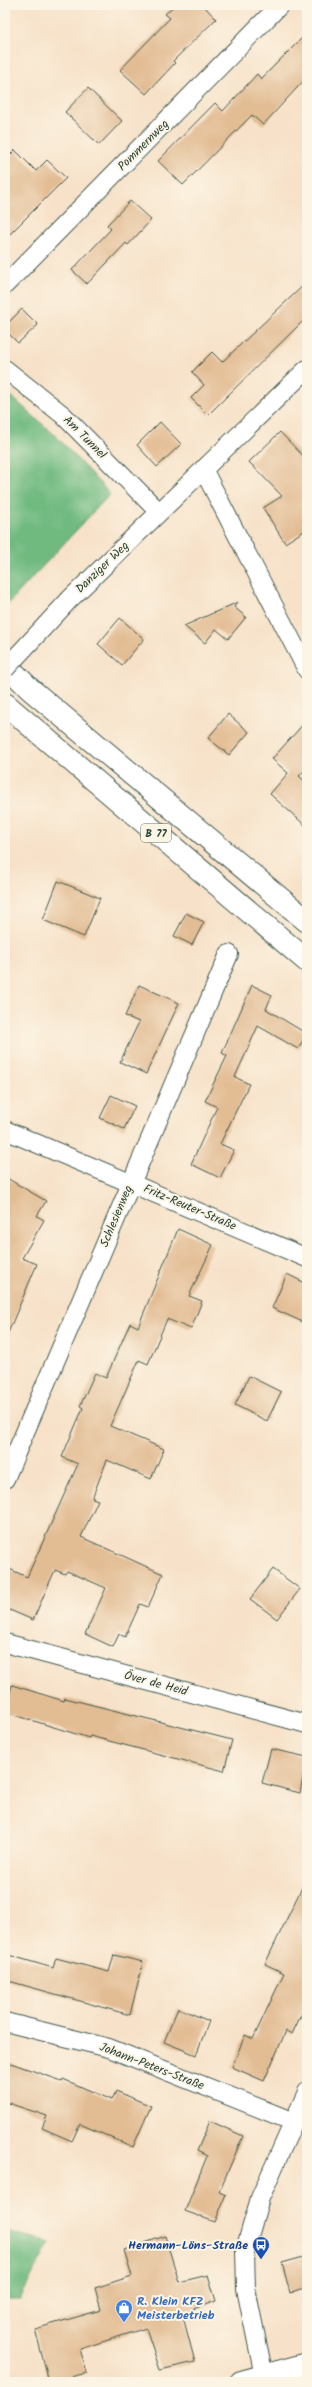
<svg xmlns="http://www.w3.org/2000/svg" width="312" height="2387" font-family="Kalam,sans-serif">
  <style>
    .forest { fill: #70ba80; stroke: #487c5a }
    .building { fill: #e2bc93 }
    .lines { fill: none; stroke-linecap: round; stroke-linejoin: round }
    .minor-casing { stroke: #3f564a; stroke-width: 20 }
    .tertiary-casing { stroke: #3f564a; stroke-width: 24 }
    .trunk-casing { stroke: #3f564a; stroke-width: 24 }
    .minor { stroke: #fff; stroke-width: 18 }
    .tertiary { stroke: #fff; stroke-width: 22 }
    .trunk { stroke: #fff; stroke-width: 22 }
    .minor-bridge-casing { stroke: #3f564a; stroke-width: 20; stroke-linecap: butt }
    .minor-bridge { stroke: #fff; stroke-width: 18 }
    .labels { text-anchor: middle; stroke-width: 4; stroke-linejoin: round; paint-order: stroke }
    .shield { fill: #fcf5e5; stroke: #617469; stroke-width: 1 }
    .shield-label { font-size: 11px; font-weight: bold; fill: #1f3d34 }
    .street-label { font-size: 12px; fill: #1f3d34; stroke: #fcf5e5 }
    .transit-label { font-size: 12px; font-weight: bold; fill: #164399; stroke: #fcf5e5; text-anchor: end }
    .shop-label { font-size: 12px; font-weight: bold; fill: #366cbe; stroke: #fcf5e5; text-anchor: start }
  </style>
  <rect width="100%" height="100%" fill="#fcf5e5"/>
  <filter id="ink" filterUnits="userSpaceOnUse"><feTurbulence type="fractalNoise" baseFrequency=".025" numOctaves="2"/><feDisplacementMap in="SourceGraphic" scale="8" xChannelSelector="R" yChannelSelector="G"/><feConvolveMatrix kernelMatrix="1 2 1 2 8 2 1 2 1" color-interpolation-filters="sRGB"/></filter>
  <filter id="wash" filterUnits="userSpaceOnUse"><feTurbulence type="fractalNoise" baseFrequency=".012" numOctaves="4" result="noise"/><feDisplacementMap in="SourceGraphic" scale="16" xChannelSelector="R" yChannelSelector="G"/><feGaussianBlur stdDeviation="0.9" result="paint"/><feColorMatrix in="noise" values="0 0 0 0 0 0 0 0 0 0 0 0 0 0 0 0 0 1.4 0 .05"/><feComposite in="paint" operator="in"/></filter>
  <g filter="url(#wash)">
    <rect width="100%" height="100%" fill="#f7e2c9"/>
    <path class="forest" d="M 5,391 L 56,436 L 110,494 L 5,607 Z
      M 5,2231 L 50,2242 L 20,2299 L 5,2299 Z"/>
    <g id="blocks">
      <path class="building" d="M 175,5 L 203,5 L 216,19 L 173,61 L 175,63 L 146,94 L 120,70 L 170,18 L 165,14 Z
        M 307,33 L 307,77 L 263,125 L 252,115 L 183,185 L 158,161 L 215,103 L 223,111 L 257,74 L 261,79 Z
        M 88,88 L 122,121 L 99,145 L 65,112 Z
        M 15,150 L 36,171 L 47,160 L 66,178 L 5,239 L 5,160 Z
        M 130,201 L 151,220 L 128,245 L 126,243 L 87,284 L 72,270 L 111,229 L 107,225 Z
        M 307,282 L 307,317 L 208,415 L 191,398 L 204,385 L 192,372 L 212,352 L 222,362 Z
        M 22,309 L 38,325 L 18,343 L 5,330 L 5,326 Z
        M 160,422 L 181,444 L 157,467 L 137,445 Z
        M 280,432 L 307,460 L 307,529 L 285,543 L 263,508 L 282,496 L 249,462 Z
        M 238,602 L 234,607 L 246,617 L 228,639 L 216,629 L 205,643 L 184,626 Z
        M 120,618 L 144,639 L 122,665 L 98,644 Z
        M 228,714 L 249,732 L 229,755 L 208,738 Z
        M 307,720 L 307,768 L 299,776 L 307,783 L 307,827 L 270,794 L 288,773 L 272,759 Z
        M 58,881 L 100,898 L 84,937 L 43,920 Z
        M 186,913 L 204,922 L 192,945 L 174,936 Z
        M 139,985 L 179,1003 L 146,1074 L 120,1062 L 139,1022 L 125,1016 Z
        M 252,985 L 272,995 L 266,1009 L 307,1034 L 298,1049 L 258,1026 L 235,1077 L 249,1084 L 220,1144 L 234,1150 L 220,1178 L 191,1164 L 217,1107 L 205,1101 L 227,1056 L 222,1053 Z
        M 111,1095 L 135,1106 L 124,1129 L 100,1118 Z
        M 5,1177 L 46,1201 L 37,1216 L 44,1220 L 22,1258 L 37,1264 L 5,1340 Z
        M 178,1229 L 213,1245 L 189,1296 L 202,1301 L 191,1329 L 167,1319 L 148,1364 L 139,1360 L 110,1426 L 164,1449 L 151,1479 L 107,1460 L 92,1498 L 98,1500 L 81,1537 L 163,1574 L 148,1607 L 140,1604 L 125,1637 L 119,1634 L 113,1647 L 85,1634 L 106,1588 L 67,1571 L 65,1574 L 55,1570 L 33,1620 L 5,1608 L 5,1567 L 27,1577 L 78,1464 L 62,1457 L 83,1408 L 80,1406 L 95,1373 L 106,1378 L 130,1323 L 138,1327 Z
        M 287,1274 L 307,1284 L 307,1324 L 272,1308 Z
        M 249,1376 L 281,1392 L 267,1421 L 235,1405 Z
        M 273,1569 L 300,1589 L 277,1619 L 250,1599 Z
        M 12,1685 L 64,1701 L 65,1698 L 232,1740 L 224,1771 L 90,1736 L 89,1738 L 5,1712 Z
        M 271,1749 L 307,1757 L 300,1793 L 262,1783 Z
        M 307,1877 L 307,2003 L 292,2034 L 286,2031 L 264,2081 L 232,2067 L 245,2035 L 253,2039 L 284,1973 L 265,1964 Z
        M 5,1954 L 53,1968 L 56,1958 L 109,1972 L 114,1955 L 143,1962 L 130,2015 L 5,1980 Z
        M 178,2008 L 209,2021 L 196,2055 L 164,2042 Z
        M 5,2061 L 62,2081 L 63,2079 L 112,2100 L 116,2091 L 151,2106 L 133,2147 L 80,2124 L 72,2141 L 42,2128 L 47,2116 L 5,2102 Z
        M 210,2121 L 243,2136 L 219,2192 L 226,2195 L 215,2222 L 185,2211 L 207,2156 L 197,2151 Z
        M 165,2236 L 179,2282 L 208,2275 L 216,2301 L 182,2313 L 195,2362 L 160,2370 L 146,2328 L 80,2349 L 87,2373 L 49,2382 L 35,2329 L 101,2310 L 95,2288 L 132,2276 L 124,2250 Z
        M 307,2256 L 307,2287 L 290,2293 L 282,2263 Z"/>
    </g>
  </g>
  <g filter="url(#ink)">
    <use href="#blocks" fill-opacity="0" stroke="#3f564a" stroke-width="1"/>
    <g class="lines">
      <defs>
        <path id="minor" d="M 5,285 L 280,5
          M 5,369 L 63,415 L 159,512
          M 203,469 L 307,670
          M 70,599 L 307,369
          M 5,1130 L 307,1258
          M 5,1479 L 229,954
          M 5,1643 L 307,1724
          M 5,2022 L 109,2048 L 294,2122
          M 264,2376 L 246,2289 L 245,2250 L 260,2198 L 307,2092"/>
        <path id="tertiary" d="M 241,2382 L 307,2364"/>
        <path id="trunk" d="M 5,664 L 30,689 L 307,921
          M 5,704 L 307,961"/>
      </defs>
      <use href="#minor" class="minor-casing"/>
      <use href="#tertiary" class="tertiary-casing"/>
      <use href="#trunk" class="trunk-casing"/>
      <use href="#minor" class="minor"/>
      <use href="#tertiary" class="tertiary"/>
      <use href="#trunk" class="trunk"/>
      <defs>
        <path id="minor-bridge" d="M 5,669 L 70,599"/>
      </defs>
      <use href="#minor-bridge" class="minor-bridge-casing"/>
      <use href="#minor-bridge" class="minor-bridge"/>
    </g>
  </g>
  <defs>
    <symbol id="bus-pin" viewBox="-11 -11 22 30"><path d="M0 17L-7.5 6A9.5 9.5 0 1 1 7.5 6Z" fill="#1a4fb4" stroke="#fcf5e5"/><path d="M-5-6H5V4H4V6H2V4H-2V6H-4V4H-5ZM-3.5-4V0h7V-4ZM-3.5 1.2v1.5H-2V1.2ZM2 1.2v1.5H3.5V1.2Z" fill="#fff"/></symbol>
    <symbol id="shop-pin" viewBox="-11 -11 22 30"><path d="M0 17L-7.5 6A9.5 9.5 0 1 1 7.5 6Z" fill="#3f7fe0" stroke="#fcf5e5"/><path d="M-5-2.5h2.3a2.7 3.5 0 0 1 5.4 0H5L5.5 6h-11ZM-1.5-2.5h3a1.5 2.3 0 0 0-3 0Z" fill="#fff"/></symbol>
  </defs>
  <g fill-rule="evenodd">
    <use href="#bus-pin" x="251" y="2235" width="20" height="27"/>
    <use href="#shop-pin" x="114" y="2298" width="20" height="27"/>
  </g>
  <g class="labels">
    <rect class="shield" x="141" y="824" width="30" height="18" rx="3"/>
    <g class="shield-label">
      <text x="156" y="837">B 77</text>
    </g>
    <g class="street-label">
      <text transform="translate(143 145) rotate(-45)" y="4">Pommernweg</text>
      <text transform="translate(85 437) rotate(45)" y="4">Am Tunnel</text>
      <text transform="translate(102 567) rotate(-44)" y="4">Danziger Weg</text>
      <text transform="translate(190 1207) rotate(23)" y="4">Fritz-Reuter-Straße</text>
      <text transform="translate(116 1216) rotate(-67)" y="4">Schlesienweg</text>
      <text transform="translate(156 1683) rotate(15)" y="4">Över de Heid</text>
      <text transform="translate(152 2066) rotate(21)" y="4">Johann-Peters-Straße</text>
    </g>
    <g class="transit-label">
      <text x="248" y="2249">Hermann-Löns-Straße</text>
    </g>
    <g class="shop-label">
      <text x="137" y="2305">R. Klein KFZ<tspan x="137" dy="14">Meisterbetrieb</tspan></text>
    </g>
  </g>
  <rect width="312" height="2387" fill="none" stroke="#fcf5e5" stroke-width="20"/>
</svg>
